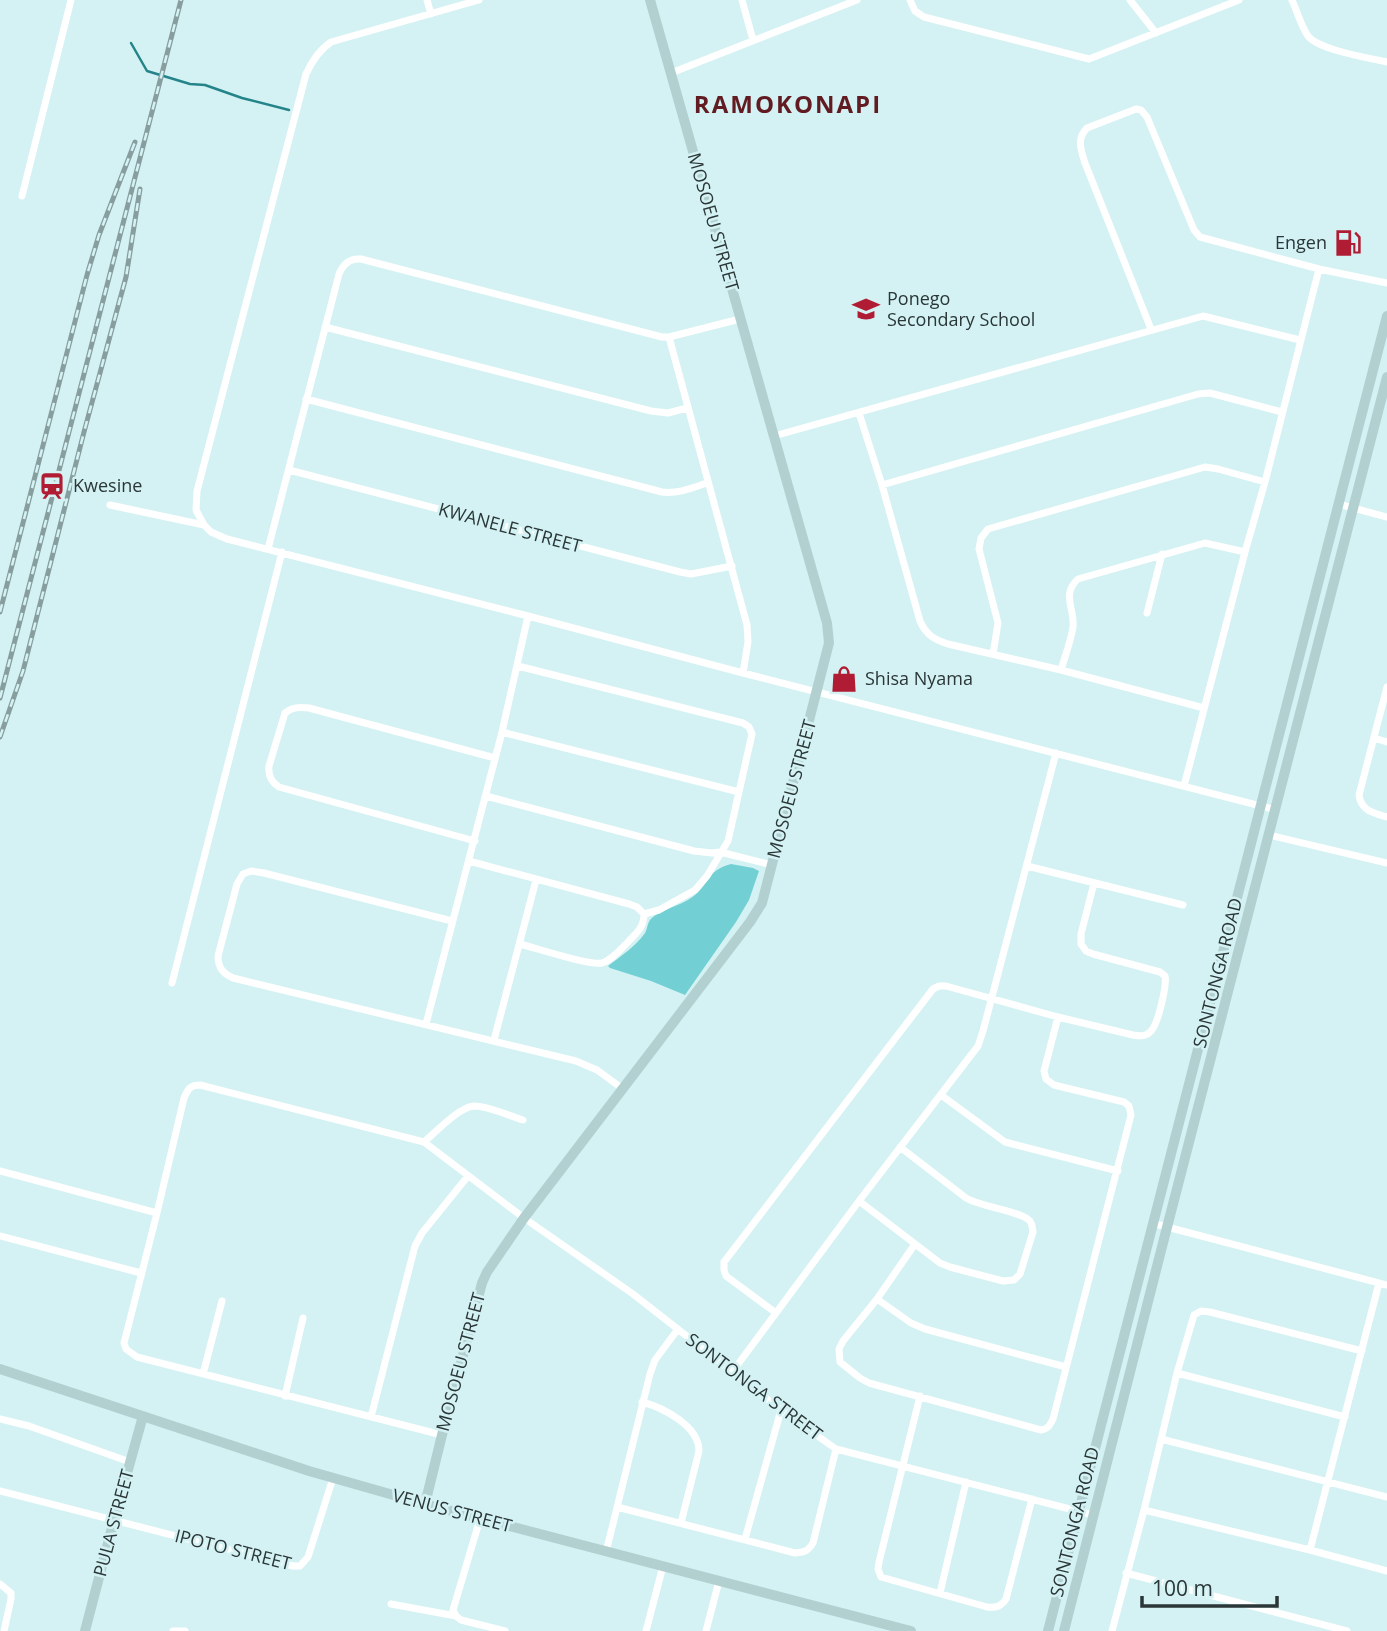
<svg xmlns="http://www.w3.org/2000/svg" width="1387" height="1631" font-family="'Open Sans',sans-serif">
  <style>
    .green { fill: #72d0d4 }
    .lines { fill: none; stroke-linecap: round; stroke-linejoin: round }
    .stream { stroke: #248489; stroke-width: 2.5 }
    .street { stroke: #fff; stroke-width: 7 }
    .secondary { stroke: #b3d0d1; stroke-width: 10 }
    .rail-casing { stroke: #879d9e; stroke-width: 5 }
    .rail { stroke: #d4f2f3; stroke-width: 2.5; stroke-dasharray: 8; stroke-linecap: butt }
    .labels { text-anchor: middle; stroke-width: 5; stroke-linejoin: round; paint-order: stroke }
    .street-label { font-size: 18px; fill: #2a3637; stroke: #d4f2f3 }
    .poi-label { font-size: 18px; fill: #2a3637; stroke: #d4f2f3; text-anchor: start }
    .district-label { font-size: 24px; font-weight: bold; letter-spacing: 2px; fill: #611b21; stroke: #d4f2f3 }
  </style>
  <rect width="100%" height="100%" fill="#d4f2f3"/>
  <path class="green" d="M 731,864 L 753,868 L 759,871 L 749,900 L 736,922 L 685,995 L 651,981 L 610,968 L 608,966 C 621,956 636,946 645,933 C 648,928 647,922 652,918 C 661,909 682,906 695,895 C 711,881 708,870 731,864 Z"/>
  <g class="lines">
    <path class="stream" d="M 131,43 L 147,71 L 190,84 L 205,85 L 242,98 L 289,110"/>
    <path class="street" d="M 427,0 L 431,14
      M 742,0 L 753,40
      M 910,0 L 915,11 L 924,17 L 1089,59 L 1239,0
      M 1130,0 L 1156,33
      M 1292,0 C 1297,11 1301,26 1308,36 C 1319,50 1369,58 1387,62
      M 671,73 L 857,0
      M 22,196 L 71,0
      M 325,327 L 651,411 L 668,413 L 687,408
      M 1151,329 L 1085,163 C 1081,150 1076,139 1087,128 L 1136,109 L 1141,110 L 1147,117 L 1194,230 L 1200,237 L 1319,269 L 1387,283
      M 669,337 L 747,625 L 748,642 L 743,673
      M 306,399 L 662,492 C 678,494 692,488 707,483
      M 859,413 L 882,485 L 920,621 C 926,635 935,640 948,644 L 1061,670 L 1204,708
      M 774,436 L 1203,316 L 1300,340
      M 289,470 L 680,572 L 691,574 L 732,566
      M 882,485 L 1198,394 L 1210,393 L 1282,412
      M 1338,504 L 1387,517
      M 110,505 L 204,525 L 211,532 L 227,539 L 528,616 L 743,673 L 1276,810
      M 204,525 L 196,510 L 197,491 L 306,74 C 312,61 319,50 331,42 L 479,0
      M 268,549 L 339,274 C 343,264 350,258 361,259 L 662,337 L 669,337 L 740,319
      M 1147,613 L 1162,554
      M 993,654 L 998,623 L 979,549 L 981,538 L 988,529 L 1205,467 L 1218,469 L 1265,482
      M 518,666 L 743,723 L 749,727 L 752,734 L 728,841 L 707,876 L 695,890 L 659,910 L 644,914 C 644,928 636,933 628,942 C 621,949 612,960 602,963 C 590,966 536,948 520,944
      M 1061,670 C 1065,656 1071,641 1073,627 C 1075,609 1061,594 1078,579 L 1205,543 L 1245,552
      M 1387,687 L 1359,795 C 1361,811 1374,813 1387,817
      M 502,732 L 739,792
      M 1374,738 L 1387,742
      M 1184,786 L 1245,552 L 1265,482 L 1319,269
      M 486,796 L 694,851 L 712,853 L 720,852 L 772,865
      M 1269,835 L 1387,863
      M 475,841 L 279,787 C 271,782 268,775 269,766 L 285,713 C 292,707 300,707 309,708 L 495,758
      M 469,861 L 629,904 L 637,907 L 644,914
      M 1027,866 L 1183,905
      M 452,921 L 264,873 L 251,871 L 243,874 L 237,884 L 218,956 C 218,967 222,973 233,978 L 576,1061 L 597,1070 L 623,1089
      M 172,983 L 282,552
      M 426,1024 L 502,732 L 528,616
      M 494,1040 L 536,880
      M 941,1095 L 1005,1142 L 1118,1171
      M 424,1142 C 436,1132 459,1107 474,1106 C 488,1106 510,1116 523,1120
      M 0,1171 L 157,1213
      M 859,1201 L 940,1263 L 950,1267 L 1003,1281 L 1014,1280 L 1020,1274 L 1033,1232 C 1032,1227 1033,1225 1030,1221 C 1021,1211 981,1207 966,1198 L 900,1147
      M 1152,1223 L 1387,1285
      M 0,1236 L 141,1273
      M 915,1244 L 877,1299 L 843,1341 L 839,1349 L 840,1362 L 860,1378 L 869,1383 L 1041,1430 C 1048,1429 1050,1425 1053,1419 L 1131,1115 L 1129,1106 L 1124,1102 L 1054,1085 L 1046,1079 L 1044,1071 L 1058,1017
      M 877,1299 L 911,1323 L 925,1329 L 1066,1367
      M 776,1313 L 726,1276 L 724,1270 L 724,1262 L 933,989 L 939,986 L 946,986 L 1058,1017 L 1133,1035 C 1139,1036 1145,1037 1150,1032 C 1158,1026 1167,985 1165,976 L 1160,972 L 1093,954 L 1086,951 L 1081,944 L 1081,934 L 1094,883
      M 733,1371 L 859,1201 L 978,1046 L 983,1031 L 1056,753
      M 1177,1373 L 1345,1417
      M 203,1374 L 222,1301
      M 285,1396 L 303,1318
      M 920,1396 L 879,1562 L 878,1569 L 881,1577 L 987,1607 C 995,1608 1001,1607 1006,1599 L 1032,1499
      M 642,1402 C 664,1408 699,1426 699,1451 L 681,1523
      M 371,1417 L 415,1246 L 422,1233 L 468,1176
      M 0,1419 L 29,1426 L 130,1462
      M 442,1435 L 137,1357 L 126,1349 L 124,1343 L 157,1213 L 184,1098 C 188,1089 190,1085 200,1085 L 424,1142 L 524,1218 L 633,1294 L 781,1410 L 836,1449 L 1093,1515
      M 1161,1439 L 1387,1497
      M 0,1491 L 293,1566 L 300,1566 L 308,1557 L 333,1478
      M 617,1507 L 795,1553 C 805,1552 808,1551 813,1543 L 836,1449
      M 1144,1510 L 1310,1550 L 1387,1571
      M 480,1519 L 453,1610 L 456,1616 L 461,1620 L 505,1631
      M 745,1539 L 781,1410
      M 1310,1550 L 1379,1283
      M 606,1552 L 650,1374 L 655,1360 L 678,1329
      M 1126,1573 L 1347,1631
      M 0,1584 L 11,1593 L 11,1599 L 4,1631
      M 940,1593 L 966,1482
      M 391,1604 L 456,1616
      M 173,1631 L 185,1631
      M 646,1631 L 663,1566
      M 706,1631 L 719,1581
      M 1112,1631 L 1144,1510 L 1177,1373 L 1194,1315 L 1201,1311 L 1210,1312 L 1362,1351"/>
    <path class="secondary" d="M 0,1369 L 309,1471 L 425,1504 L 911,1631
      M 425,1504 L 442,1435 L 482,1283 L 487,1272 L 524,1218 L 750,922 L 762,903 L 829,643 L 827,623 L 650,0
      M 85,1631 L 114,1520 L 143,1416
      M 1048,1631 L 1387,316
      M 1064,1631 L 1165,1235 L 1387,377"/>
    <defs>
      <path id="rail" d="M 0,612 L 87,275 L 99,235 L 135,142
        M 0,698 L 181,0
        M 0,737 L 23,671 L 84,432 L 126,277 L 140,189"/>
    </defs>
    <use href="#rail" class="rail-casing"/>
    <use href="#rail" class="rail"/>
  </g>
  <defs>
    <symbol id="fuel-bare" viewBox="-9 -9 18 18"><path d="M-5.5-6h7V0h2V4h1.3V-2.5L3-4.5l.8-.8L6-3V5H2.5V1h-1V6h-7ZM-4.2-4.7v3.2H.2V-4.7Z" fill="#b01c33" stroke="#d4f2f3" stroke-width="2.5" paint-order="stroke"/></symbol>
    <symbol id="school-bare" viewBox="-9 -9 18 18"><path d="M0-5L7-2L0 1L-7-2ZM-4 1L0 2.5L4 1V4Q0 6-4 4Z" fill="#b01c33" stroke="#d4f2f3" stroke-width="2.5" paint-order="stroke"/></symbol>
    <symbol id="station-bare" viewBox="-9 -9 18 18"><path d="M-3-6H3Q5-6 5-4V2Q5 4 3 4L4.5 6H3L1.5 4h-3L-3 6H-4.5L-3 4Q-5 4-5 2V-4Q-5-6-3-6ZM-3.5-4v3h7v-3ZM-3.5 1v1.5H-2V1ZM2 1v1.5H3.5V1Z" fill="#b01c33" stroke="#d4f2f3" stroke-width="2.5" paint-order="stroke"/></symbol>
    <symbol id="shop-bare" viewBox="-9 -9 18 18"><path d="M-5-2.5h2.3a2.7 3.5 0 0 1 5.4 0H5L5.5 6h-11ZM-1.5-2.5h3a1.5 2.3 0 0 0-3 0Z" fill="#b01c33" stroke="#d4f2f3" stroke-width="2.5" paint-order="stroke"/></symbol>
  </defs>
  <g fill-rule="evenodd">
    <use href="#fuel-bare" x="1329" y="224" width="38" height="38"/>
    <use href="#school-bare" x="847" y="290" width="38" height="38"/>
    <use href="#station-bare" x="33" y="467" width="38" height="38"/>
    <use href="#shop-bare" x="825" y="660" width="38" height="38"/>
  </g>
  <g class="labels">
    <g class="street-label">
      <text transform="translate(713 222) rotate(74)" y="6">MOSOEU STREET</text>
      <text transform="translate(510 528) rotate(15)" y="6">KWANELE STREET</text>
      <text transform="translate(792 789) rotate(-75)" y="6">MOSOEU STREET</text>
      <text transform="translate(1218 973) rotate(-76)" y="6">SONTONGA ROAD</text>
      <text transform="translate(461 1362) rotate(-75)" y="6">MOSOEU STREET</text>
      <text transform="translate(754 1387) rotate(37)" y="6">SONTONGA STREET</text>
      <text transform="translate(452 1511) rotate(15)" y="6">VENUS STREET</text>
      <text transform="translate(1075 1522) rotate(-76)" y="6">SONTONGA ROAD</text>
      <text transform="translate(114 1523) rotate(-75)" y="6">PULA STREET</text>
      <text transform="translate(233 1550) rotate(14)" y="6">IPOTO STREET</text>
    </g>
    <g class="poi-label">
      <text x="1327" y="249" text-anchor="end">Engen</text>
      <text x="887" y="305">Ponego<tspan x="887" dy="21">Secondary School</tspan></text>
      <text x="73" y="492">Kwesine</text>
      <text x="865" y="685">Shisa Nyama</text>
    </g>
    <g class="district-label">
      <text x="788" y="113">RAMOKONAPI</text>
    </g>
  </g>
  <path d="M1142 1596v10h135v-10" fill="none" stroke="#2a3637" stroke-width="3.5"/>
  <text x="1152" y="1596" font-size="21" fill="#2a3637" stroke="#d4f2f3" stroke-width="5" paint-order="stroke">100 m</text>
</svg>
